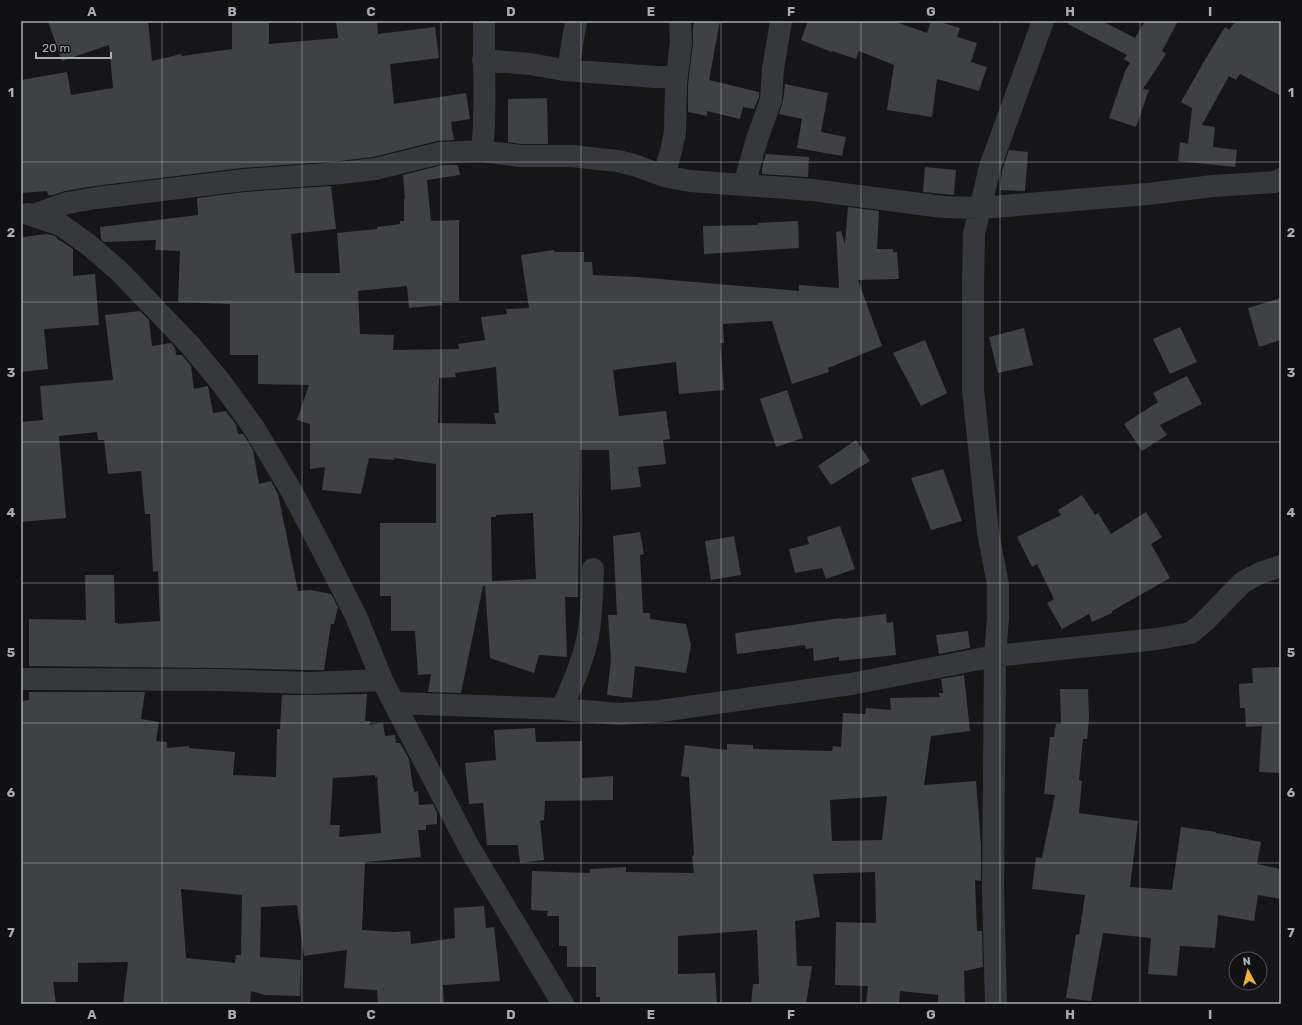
<svg xmlns="http://www.w3.org/2000/svg" width="1302" height="1025" font-family="Rubik,sans-serif">
  <style>
    .building { fill: #404145; fill-rule: evenodd }
    .lines { fill: none; stroke-linecap: round; stroke-linejoin: round }
    .minor { stroke: #37383d; stroke-width: 22 }
    .grid { fill: none; stroke: #a8adb8; stroke-width: 1; stroke-opacity: 0.55 }
    .neatline { fill: none; stroke: #a8adb8; stroke-width: 1.5 }
    .grid-label { font-size: 13px; text-anchor: middle; font-weight: bold; fill: #a8adb8 }
  </style>
  <rect width="100%" height="100%" fill="#161618"/>
  <path class="building" d="M 48,21 L 148,21 L 152,61 L 181,54 L 182,56 L 232,49 L 232,21 L 269,21 L 269,44 L 338,38 L 336,21 L 377,21 L 378,34 L 435,27 L 439,58 L 390,64 L 394,104 L 466,93 L 470,119 L 451,122 L 454,140 L 437,141 L 373,157 L 340,161 L 242,168 L 94,186 L 65,191 L 53,195 L 48,195 L 47,191 L 21,193 L 21,80 L 67,72 L 71,95 L 113,88 L 109,45 L 62,61 Z
    M 694,21 L 720,21 L 709,80 L 759,92 L 759,97 L 754,109 L 743,107 L 740,119 L 707,111 L 707,116 L 688,112 L 688,85 L 693,43 L 693,28 Z
    M 808,21 L 893,21 L 927,33 L 931,21 L 937,21 L 960,28 L 957,37 L 977,43 L 971,62 L 987,67 L 979,91 L 937,79 L 932,117 L 887,110 L 894,65 L 859,51 L 856,59 L 832,51 L 832,52 L 801,40 Z
    M 1069,21 L 1102,21 L 1135,38 L 1145,21 L 1178,21 L 1162,51 L 1166,54 L 1143,89 L 1149,90 L 1136,127 L 1109,118 L 1125,71 L 1130,63 L 1124,59 L 1127,55 L 1068,24 Z
    M 1236,21 L 1281,21 L 1281,96 L 1240,74 L 1236,80 L 1229,76 L 1202,125 L 1215,127 L 1213,147 L 1237,150 L 1235,167 L 1178,161 L 1180,142 L 1188,144 L 1192,108 L 1181,102 L 1206,58 L 1225,27 L 1229,30 Z
    M 785,84 L 828,93 L 821,132 L 846,137 L 842,156 L 797,148 L 802,119 L 779,114 L 783,101 Z
    M 547,98 L 548,144 L 521,144 L 508,142 L 508,99 Z
    M 1009,150 L 1028,152 L 1025,191 L 1000,190 L 1002,171 Z
    M 766,154 L 809,157 L 808,177 L 762,174 L 762,167 Z
    M 442,165 L 458,165 L 460,175 L 427,180 L 431,221 L 459,220 L 459,301 L 441,301 L 442,305 L 409,308 L 407,286 L 358,291 L 360,334 L 394,335 L 393,350 L 459,349 L 458,344 L 485,340 L 481,317 L 507,314 L 506,309 L 529,308 L 521,255 L 554,250 L 554,252 L 584,252 L 584,262 L 592,262 L 593,275 L 637,277 L 799,291 L 799,285 L 839,288 L 836,232 L 841,231 L 845,244 L 848,207 L 879,211 L 877,249 L 893,249 L 893,252 L 897,252 L 899,279 L 858,280 L 882,346 L 828,368 L 829,372 L 792,384 L 772,321 L 723,324 L 724,343 L 720,343 L 724,390 L 679,394 L 676,362 L 613,370 L 619,416 L 666,411 L 670,439 L 663,440 L 666,464 L 638,467 L 641,487 L 611,490 L 609,450 L 580,450 L 578,597 L 565,597 L 567,657 L 539,655 L 534,673 L 490,658 L 485,586 L 483,586 L 461,693 L 428,692 L 431,674 L 418,675 L 415,631 L 391,631 L 391,596 L 380,596 L 380,523 L 436,523 L 436,464 L 394,458 L 394,460 L 369,458 L 361,494 L 322,490 L 325,467 L 310,469 L 310,424 L 297,420 L 309,385 L 258,384 L 258,355 L 230,355 L 230,304 L 178,302 L 180,251 L 155,250 L 156,240 L 104,242 L 101,239 L 100,227 L 198,215 L 197,198 L 245,192 L 331,186 L 336,229 L 291,234 L 295,273 L 340,273 L 337,233 L 377,229 L 377,227 L 400,224 L 400,221 L 404,221 L 404,199 L 405,199 L 403,175 ZM 496,367 L 499,413 L 494,413 L 496,424 L 438,423 L 439,378 L 456,377 L 455,373 ZM 533,513 L 536,579 L 492,581 L 491,517 L 496,517 L 496,515 Z
    M 925,167 L 956,170 L 954,195 L 923,192 Z
    M 798,221 L 799,248 L 704,254 L 703,226 L 758,225 L 758,223 Z
    M 47,234 L 55,236 L 57,238 L 58,240 L 61,241 L 73,249 L 73,276 L 95,274 L 99,325 L 44,329 L 48,369 L 21,372 L 21,238 L 23,238 L 23,237 Z
    M 1281,298 L 1281,340 L 1259,347 L 1248,308 Z
    M 140,311 L 149,320 L 152,346 L 171,343 L 175,348 L 176,355 L 182,355 L 191,366 L 194,389 L 208,386 L 213,413 L 226,411 L 236,425 L 238,434 L 243,434 L 244,435 L 253,450 L 259,484 L 271,481 L 278,494 L 298,591 L 311,590 L 331,594 L 338,607 L 334,624 L 331,624 L 324,670 L 309,670 L 219,668 L 29,666 L 29,619 L 86,620 L 85,575 L 114,575 L 115,623 L 118,623 L 118,624 L 160,621 L 158,571 L 153,572 L 150,514 L 145,514 L 141,471 L 108,474 L 104,440 L 98,440 L 97,432 L 59,436 L 66,518 L 21,522 L 21,422 L 43,420 L 40,386 L 113,380 L 105,315 Z
    M 1180,327 L 1197,362 L 1170,374 L 1153,339 Z
    M 1024,328 L 1033,365 L 998,373 L 989,337 Z
    M 925,340 L 947,393 L 921,406 L 893,353 Z
    M 1187,376 L 1202,404 L 1160,425 L 1167,435 L 1142,451 L 1124,424 L 1158,402 L 1153,393 Z
    M 787,390 L 803,438 L 776,447 L 760,399 Z
    M 856,440 L 870,461 L 831,485 L 818,466 Z
    M 943,469 L 962,521 L 931,530 L 911,478 Z
    M 1082,495 L 1095,515 L 1098,513 L 1111,534 L 1146,512 L 1162,537 L 1151,544 L 1170,578 L 1112,611 L 1112,613 L 1092,622 L 1089,614 L 1062,629 L 1047,603 L 1054,599 L 1037,564 L 1032,567 L 1017,537 L 1061,515 L 1058,510 Z
    M 840,526 L 855,569 L 826,579 L 822,568 L 795,573 L 789,549 L 809,544 L 807,537 Z
    M 640,532 L 644,554 L 640,555 L 643,613 L 650,613 L 650,619 L 686,624 L 691,645 L 686,673 L 635,666 L 632,698 L 607,695 L 611,661 L 608,615 L 617,615 L 613,536 Z
    M 734,536 L 741,575 L 711,580 L 705,541 Z
    M 886,614 L 887,623 L 893,622 L 896,655 L 839,661 L 839,657 L 814,661 L 813,648 L 806,649 L 805,645 L 737,654 L 735,633 L 841,618 L 841,619 Z
    M 968,631 L 970,648 L 939,654 L 936,635 Z
    M 1280,667 L 1281,773 L 1259,772 L 1262,726 L 1246,727 L 1245,708 L 1240,708 L 1239,684 L 1253,683 L 1252,668 Z
    M 964,675 L 970,731 L 931,736 L 924,785 L 976,781 L 981,845 L 981,881 L 975,880 L 977,931 L 982,931 L 983,967 L 964,971 L 965,1004 L 938,1004 L 938,995 L 900,991 L 899,1004 L 866,1004 L 868,986 L 835,985 L 836,922 L 876,923 L 875,872 L 813,874 L 820,917 L 795,921 L 797,966 L 812,966 L 806,1004 L 751,1004 L 753,984 L 759,984 L 757,930 L 678,936 L 678,974 L 715,973 L 717,1004 L 600,1004 L 600,997 L 596,997 L 596,967 L 567,967 L 567,946 L 559,946 L 559,916 L 547,916 L 548,911 L 531,910 L 532,871 L 590,873 L 590,869 L 626,867 L 626,872 L 694,873 L 692,856 L 694,855 L 689,777 L 681,776 L 685,745 L 727,750 L 727,744 L 753,745 L 753,749 L 832,751 L 833,746 L 841,747 L 843,713 L 865,714 L 866,708 L 891,710 L 890,698 L 940,697 L 939,693 L 943,693 L 941,679 ZM 887,796 L 882,840 L 832,841 L 830,800 Z
    M 1060,689 L 1088,689 L 1089,719 L 1087,739 L 1083,739 L 1079,780 L 1082,781 L 1079,813 L 1138,821 L 1130,887 L 1172,890 L 1181,827 L 1216,832 L 1216,833 L 1261,842 L 1257,864 L 1281,869 L 1281,899 L 1258,895 L 1254,921 L 1218,915 L 1215,948 L 1180,946 L 1177,976 L 1148,974 L 1151,938 L 1103,933 L 1091,1001 L 1066,998 L 1076,934 L 1079,935 L 1085,895 L 1032,889 L 1036,857 L 1042,858 L 1055,795 L 1044,794 L 1050,737 L 1054,737 L 1056,724 L 1061,724 Z
    M 29,692 L 145,692 L 141,719 L 159,722 L 156,741 L 167,742 L 167,748 L 189,746 L 189,748 L 235,752 L 233,775 L 276,777 L 277,729 L 280,729 L 282,695 L 310,695 L 367,694 L 365,721 L 370,721 L 370,725 L 383,723 L 385,736 L 395,735 L 396,743 L 400,743 L 409,759 L 413,788 L 414,788 L 414,792 L 418,791 L 419,805 L 433,804 L 437,813 L 437,824 L 426,825 L 426,830 L 418,830 L 421,857 L 365,862 L 362,930 L 394,932 L 410,931 L 411,944 L 455,938 L 454,908 L 484,906 L 486,928 L 494,927 L 500,981 L 443,985 L 444,1004 L 378,1004 L 377,990 L 344,988 L 347,950 L 304,956 L 297,905 L 261,907 L 260,957 L 301,960 L 300,996 L 265,995 L 251,991 L 250,1004 L 123,1004 L 128,962 L 78,963 L 78,982 L 53,982 L 56,1004 L 21,1004 L 21,701 L 29,700 ZM 375,775 L 375,778 L 377,777 L 381,833 L 339,837 L 340,825 L 330,825 L 333,778 ZM 181,889 L 242,895 L 241,955 L 236,955 L 235,963 L 186,958 Z
    M 535,728 L 536,742 L 582,741 L 582,778 L 613,776 L 613,800 L 545,801 L 544,820 L 540,821 L 544,860 L 520,863 L 518,845 L 487,845 L 483,803 L 469,804 L 465,763 L 496,760 L 494,730 Z"/>
  <g class="lines">
    <path class="minor" d="M 483,60 L 530,64 L 564,70 L 655,77 L 676,77
      M 568,70 L 576,21
      M 482,151 C 487,108 483,64 484,21
      M 664,176 L 671,151 L 675,132 L 676,84 L 681,42 L 680,21
      M 744,185 L 757,139 L 771,100 L 773,69 L 781,21
      M 28,214 L 61,225 L 89,245 L 119,271 L 190,345 L 223,385 L 254,428 L 292,492 L 321,547 L 356,616 L 382,680 L 470,849 L 563,1004
      M 33,215 L 67,203 L 96,198 L 244,180 L 341,173 L 375,169 L 440,153 L 482,151 L 520,156 L 573,156 L 598,159 L 618,161 L 634,165 L 664,176 L 690,181 L 812,190 L 943,207 L 981,208 L 1147,194 L 1213,186 L 1275,182 L 1281,179
      M 21,679 L 32,679 L 219,680 L 309,683 L 382,680
      M 395,703 L 562,709 L 619,714 L 660,711 L 851,684 L 995,656 L 1157,639 L 1191,633 L 1205,621 L 1243,582 L 1260,573 L 1281,566
      M 562,709 C 572,685 583,661 588,636 C 592,614 592,591 593,569
      M 996,1004 L 993,890 L 995,656 L 998,618 L 998,585 L 988,532 L 973,390 L 973,288 L 974,234 L 990,167 L 1043,21"/>
  </g>
  <path class="grid" d="M 162,21 L 162,1004M 302,21 L 302,1004M 441,21 L 441,1004M 581,21 L 581,1004M 721,21 L 721,1004M 861,21 L 861,1004M 1000,21 L 1000,1004M 1140,21 L 1140,1004M 21,162 L 1281,162M 21,302 L 1281,302M 21,442 L 1281,442M 21,583 L 1281,583M 21,723 L 1281,723M 21,863 L 1281,863"/>
  <rect width="1302" height="1025" fill="none" stroke="#111113" stroke-width="44"/>
  <g transform="translate(1248 971) rotate(353)"><circle r="19" fill="#111113" stroke="#4d4f55"/>
  <path d="M0-3L7 15L0 10L-7 15Z" fill="#f2b134"/>
  <text y="-6" font-size="11" font-weight="bold" text-anchor="middle" fill="#a8adb8">N</text>
  </g>
  <path d="M36 52v6h75v-6" fill="none" stroke="#a8adb8" stroke-width="2"/>
  <text x="42" y="52" font-size="12" fill="#a8adb8" stroke="#111113" stroke-width="3" paint-order="stroke">20 m</text>
  <rect x="22" y="22" width="1258" height="981" class="neatline"/>
  <g class="grid-label">
    <text x="92" y="16">A</text>
    <text x="232" y="16">B</text>
    <text x="371" y="16">C</text>
    <text x="511" y="16">D</text>
    <text x="651" y="16">E</text>
    <text x="791" y="16">F</text>
    <text x="931" y="16">G</text>
    <text x="1070" y="16">H</text>
    <text x="1210" y="16">I</text>
    <text x="11" y="97">1</text>
    <text x="1291" y="97">1</text>
    <text x="11" y="237">2</text>
    <text x="1291" y="237">2</text>
    <text x="11" y="377">3</text>
    <text x="1291" y="377">3</text>
    <text x="11" y="517">4</text>
    <text x="1291" y="517">4</text>
    <text x="11" y="657">5</text>
    <text x="1291" y="657">5</text>
    <text x="11" y="797">6</text>
    <text x="1291" y="797">6</text>
    <text x="11" y="937">7</text>
    <text x="1291" y="937">7</text>
    <text x="92" y="1019">A</text>
    <text x="232" y="1019">B</text>
    <text x="371" y="1019">C</text>
    <text x="511" y="1019">D</text>
    <text x="651" y="1019">E</text>
    <text x="791" y="1019">F</text>
    <text x="931" y="1019">G</text>
    <text x="1070" y="1019">H</text>
    <text x="1210" y="1019">I</text>
  </g>
</svg>
